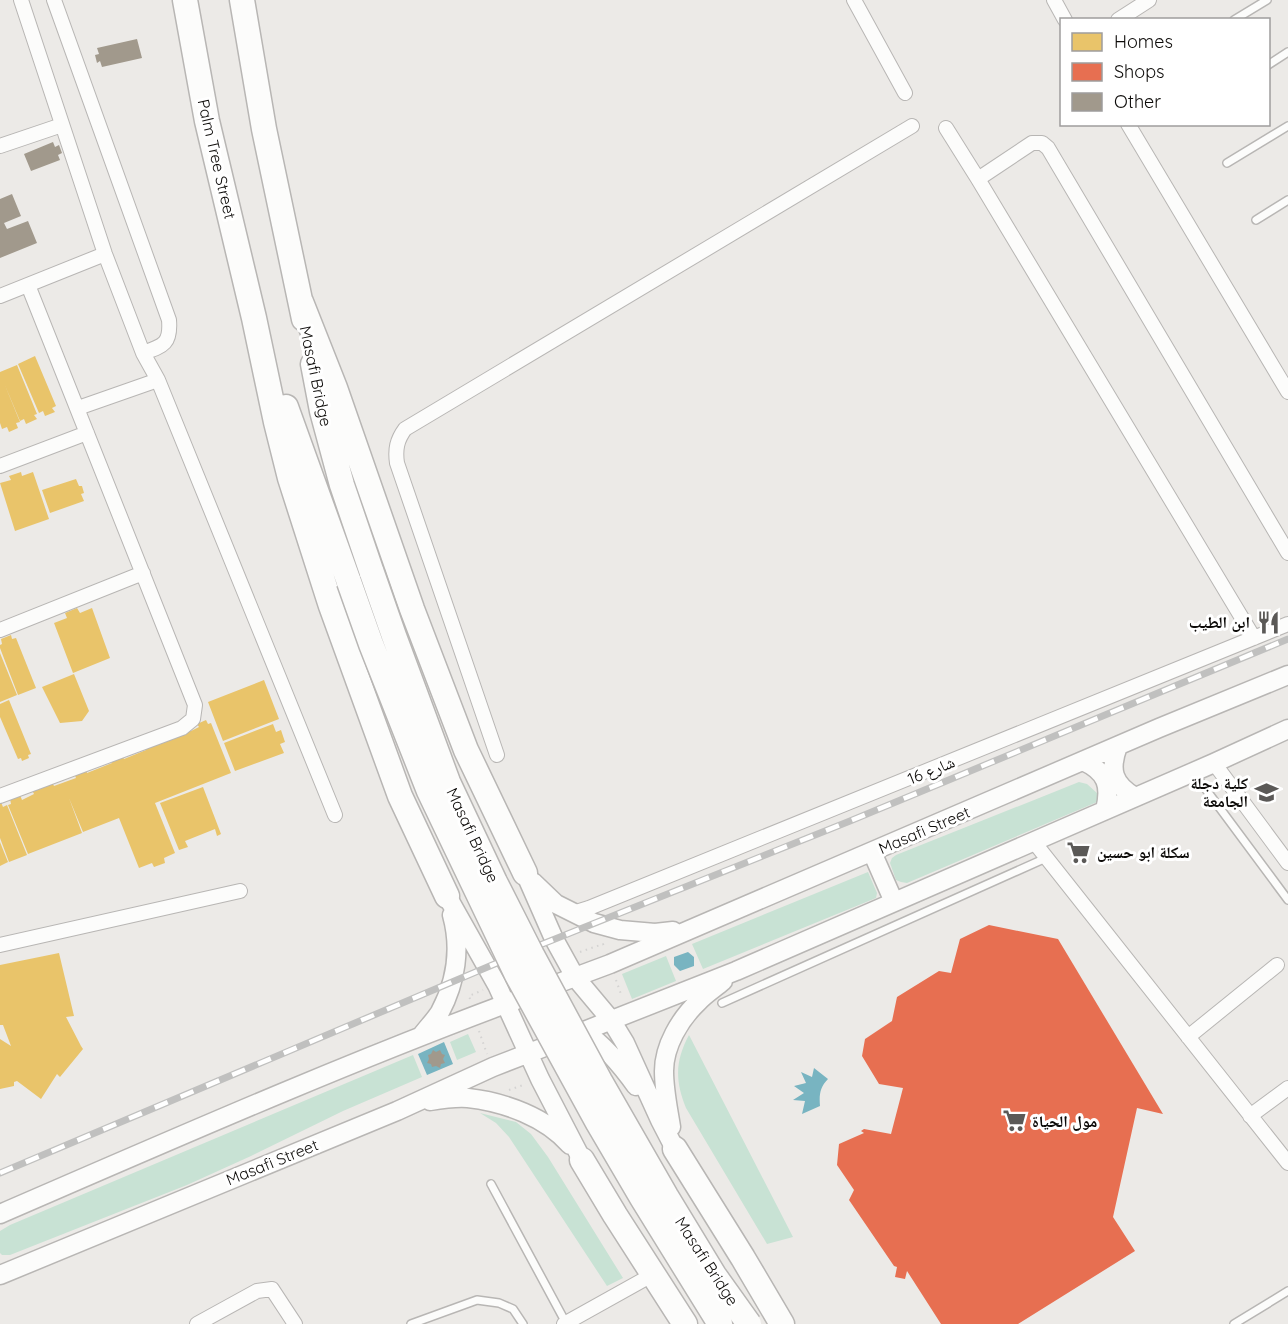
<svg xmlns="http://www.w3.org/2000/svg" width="1288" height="1324" font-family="Quicksand,'Noto Naskh Arabic',sans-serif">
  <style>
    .green { fill: #c8e2d4 }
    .water { fill: #78b4c1 }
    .homes { fill: #e9c46a }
    .shops { fill: #e76f51 }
    .building { fill: #a1998c }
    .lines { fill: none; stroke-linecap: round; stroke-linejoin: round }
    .lane-casing { stroke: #b8b6b4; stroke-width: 10 }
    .street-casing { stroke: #b8b6b4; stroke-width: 16 }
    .secondary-casing { stroke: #b8b6b4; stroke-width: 21 }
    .highway-casing { stroke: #b8b6b4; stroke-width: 27 }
    .path { stroke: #d4d3d2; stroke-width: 2; stroke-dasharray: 1.5 4.5; stroke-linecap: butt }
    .lane { stroke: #fcfcfb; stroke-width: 7 }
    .street { stroke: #fcfcfb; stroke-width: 14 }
    .secondary { stroke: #fcfcfb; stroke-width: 18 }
    .highway { stroke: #fcfcfb; stroke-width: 24 }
    .rail-casing { stroke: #c0c0bf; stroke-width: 7 }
    .rail { stroke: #fff; stroke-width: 4.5; stroke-dasharray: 14; stroke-linecap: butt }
    .highway-bridge-casing { stroke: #b8b6b4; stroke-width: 27; stroke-linecap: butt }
    .highway-bridge { stroke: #fcfcfb; stroke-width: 24 }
    .labels { text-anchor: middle; stroke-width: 6; stroke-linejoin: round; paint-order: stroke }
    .street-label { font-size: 16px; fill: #0d0b09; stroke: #fff }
    .poi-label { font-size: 16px; font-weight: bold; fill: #0d0b09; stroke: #fff; text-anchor: end }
  </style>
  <rect width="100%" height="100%" fill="#eceae7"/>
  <path class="green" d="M 1079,782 L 1087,784 L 1097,793 L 1097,802 L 907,883 L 901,882 L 896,880 L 890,863 L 892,858 L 896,855 Z
    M 868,872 L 877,893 L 876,898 L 703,969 L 692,944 Z
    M 666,956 L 676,981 L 632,999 L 622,974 Z
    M 468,1034 L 476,1052 L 457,1060 L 450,1042 Z
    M 689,1035 L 793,1237 L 767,1244 L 686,1108 C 675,1081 675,1061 689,1035 Z
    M 413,1055 L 422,1077 L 343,1111 L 251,1156 L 187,1185 L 10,1255 L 2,1255 L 0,1253 L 0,1231 L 10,1225 Z
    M 480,1113 L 516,1122 L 531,1134 L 548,1157 L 623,1278 L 607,1286 L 509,1137 L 496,1123 Z"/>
  <path class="water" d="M 688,952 L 694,957 L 694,966 L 680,971 L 674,965 L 674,957 Z
    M 444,1042 L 453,1064 L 427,1075 L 418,1054 Z
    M 814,1068 L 828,1079 C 820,1087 819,1095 820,1106 L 802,1114 L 805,1101 L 793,1100 L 804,1093 L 794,1086 L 806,1083 L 801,1072 L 812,1077 Z"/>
  <path class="homes" d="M 35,356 L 56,406 L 52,408 L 55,412 L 45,416 L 43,411 L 39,413 L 18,364 Z
    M 17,365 L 37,414 L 34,415 L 37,419 L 26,424 L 24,419 L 20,421 L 4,383 L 20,422 L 16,423 L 18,428 L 9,432 L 7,427 L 2,429 L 0,423 L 0,372 Z
    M 21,472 L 22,476 L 33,472 L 49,519 L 15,531 L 0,483 L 11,480 L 9,476 Z
    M 76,479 L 79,486 L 82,486 L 84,493 L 81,494 L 84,501 L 50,513 L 42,490 Z
    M 77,608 L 80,613 L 92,608 L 110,658 L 73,673 L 54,623 L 67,618 L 65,613 Z
    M 11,635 L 12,639 L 16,638 L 36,688 L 18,695 L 0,648 L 0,645 L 2,644 L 1,639 Z
    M 0,653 L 17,695 L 0,702 Z
    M 74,674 L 89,711 L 82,721 L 60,723 L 42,687 Z
    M 264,680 L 279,719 L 223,741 L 208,702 Z
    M 9,700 L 31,754 L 28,755 L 29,758 L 22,761 L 21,758 L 18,759 L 0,717 L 0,704 Z
    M 206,720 L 208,724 L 211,723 L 231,773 L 155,803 L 175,853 L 164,858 L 165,863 L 154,867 L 152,863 L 139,868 L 119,818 L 83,832 L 69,798 L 82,833 L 28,854 L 8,805 L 11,804 L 10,799 L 20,795 L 22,800 L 34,794 L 32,790 L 52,782 L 54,786 L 76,778 L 74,773 L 86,769 L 87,773 L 112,763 L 111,759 L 122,755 L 124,759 L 146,750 L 145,746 L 190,726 L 191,731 L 199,727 L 197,724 Z
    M 273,724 L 276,732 L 281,730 L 285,742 L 280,744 L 284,753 L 235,771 L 224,743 Z
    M 203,787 L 221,834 L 217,836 L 215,829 L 185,841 L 188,847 L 179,850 L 160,803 Z
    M 0,800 L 3,807 L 7,805 L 27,855 L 9,862 L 0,838 Z
    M 0,842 L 8,862 L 0,866 Z
    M 59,953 L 74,1016 L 66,1017 L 81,1046 L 83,1049 L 60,1077 L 57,1074 L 41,1099 L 17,1081 L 14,1082 L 14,1086 L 0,1089 L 0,1039 L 11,1046 L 3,1025 L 0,1025 L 0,965 Z"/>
  <path class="shops" d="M 989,925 L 1058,939 L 1163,1114 L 1137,1108 L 1113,1217 L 1135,1251 L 1018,1324 L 941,1324 L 907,1271 L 905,1279 L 895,1277 L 897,1267 L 894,1266 L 849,1200 L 854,1190 L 837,1165 L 839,1144 L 864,1133 L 861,1131 L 864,1129 L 891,1134 L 903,1088 L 879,1084 L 862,1056 L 865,1039 L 892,1021 L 897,997 L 939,971 L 951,973 L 960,939 Z"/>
  <path class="building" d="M 137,39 L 142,58 L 102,67 L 100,61 L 97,63 L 95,55 L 99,54 L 97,48 Z
    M 53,142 L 55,147 L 59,145 L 62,153 L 58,155 L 60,160 L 31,171 L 24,154 Z
    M 12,194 L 21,216 L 4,223 L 7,229 L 28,221 L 37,243 L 0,258 L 0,199 Z
    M 433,1050 L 436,1052 L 440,1050 L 442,1054 L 445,1055 L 443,1059 L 445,1063 L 441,1064 L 440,1068 L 436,1066 L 432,1067 L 431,1064 L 427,1063 L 429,1059 L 428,1055 L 431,1054 Z"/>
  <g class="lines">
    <defs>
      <path id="lane" d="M 1234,20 L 1267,0
        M 1268,65 L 1288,52
        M 1227,163 L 1288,126
        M 1256,220 L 1288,200
        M 1193,772 L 1288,900
        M 722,1003 L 1046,858
        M 491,1184 L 566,1323
        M 411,1324 L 477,1300 L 499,1303 L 513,1309 L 523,1324
        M 1234,1324 L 1288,1291"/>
      <path id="street" d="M 21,0 L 105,254 L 143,353 L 158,380 L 335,815
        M 54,0 L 169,320 C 171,344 163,346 143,353
        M 854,0 L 905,93
        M 1054,0 L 1065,20
        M 1118,20 L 1149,0
        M 1128,124 L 1288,392
        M 946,128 L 978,179 L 1254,638
        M 0,146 L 62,125
        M 978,179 L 1032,143 L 1042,143 L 1048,148 L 1288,553
        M 0,296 L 105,254
        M 78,408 L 158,380
        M 0,466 L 87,433
        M 0,630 L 143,573
        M 497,755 L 397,463 C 395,449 397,440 405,429 L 912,126
        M 1214,763 L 1288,863
        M 0,796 L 182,728 L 193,719 L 195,705 L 28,285
        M 1034,842 L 1288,1163
        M 573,913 L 589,908 L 1288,624
        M 0,945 L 240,891
        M 1188,1037 L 1277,965
        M 1250,1116 L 1288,1088
        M 197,1324 L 257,1291 L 272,1289 L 295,1324
        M 564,1324 L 652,1275"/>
      <path id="secondary" d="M 1118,746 C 1109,770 1113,784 1135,797
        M 1083,761 C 1107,772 1111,786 1105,810
        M 872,852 L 894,902
        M 525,873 L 554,939 L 575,977 L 611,1020 L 625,1043 L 660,1120 L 675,1149
        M 533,882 L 556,904 L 594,923 L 620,930 L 655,933 L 673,931
        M 447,896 L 497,985 L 540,1079 L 582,1160
        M 559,983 L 610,964 L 1159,728 L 1288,675
        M 584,1031 L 736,971 L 1214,763 L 1288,729
        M 584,1031 C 605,1046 621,1065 636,1086
        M 422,1035 C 428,1027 435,1020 440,1012 C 456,982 461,948 452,915
        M 430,1101 C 442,1099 456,1097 468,1098 C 504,1102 546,1117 570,1145
        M 671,1127 C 668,1108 664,1090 664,1071 C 664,1046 680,1019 698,1002 C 705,994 715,988 723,981
        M 0,1214 C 171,1140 341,1065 516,1000
        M 0,1275 L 397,1111 L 493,1067 L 542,1048"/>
      <path id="highway" d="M 185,0 L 207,121 L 254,318 L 276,422 L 290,478 L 331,606 L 400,796 L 447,896
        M 242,0 L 264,129 L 304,319
        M 301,302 L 335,388 L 412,609 L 466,750 L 525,873
        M 313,364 L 322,411 L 342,485 L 372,573
        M 286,407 L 349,582
        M 675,1149 L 743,1258 L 782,1324
        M 582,1160 L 615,1215 L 685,1324"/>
    </defs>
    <use href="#lane" class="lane-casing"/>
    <use href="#street" class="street-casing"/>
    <use href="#secondary" class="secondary-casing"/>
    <use href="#highway" class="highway-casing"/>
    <path class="path" d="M 580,952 L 603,944 L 605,949
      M 616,980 L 622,997
      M 470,999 L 469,996 L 483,990
      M 479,1031 L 487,1054
      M 509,1090 L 526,1084"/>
    <use href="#lane" class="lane"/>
    <use href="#street" class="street"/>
    <use href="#secondary" class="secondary"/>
    <use href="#highway" class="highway"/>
    <defs>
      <path id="rail" d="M 540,945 L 850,821 L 1288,639
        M 0,1173 L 497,963"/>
    </defs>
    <use href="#rail" class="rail-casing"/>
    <use href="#rail" class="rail"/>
    <defs>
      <path id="highway-bridge" d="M 372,573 L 394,636 L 448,782 L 495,882 L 532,955 L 600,1081 L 666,1196 L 714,1275 L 749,1324
        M 349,582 L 371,644 L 429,791 L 517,975 L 598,1123 L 642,1198 L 720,1324"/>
    </defs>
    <use href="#highway-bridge" class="highway-bridge-casing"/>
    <use href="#highway-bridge" class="highway-bridge"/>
  </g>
  <defs>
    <symbol id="restaurant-bare" viewBox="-9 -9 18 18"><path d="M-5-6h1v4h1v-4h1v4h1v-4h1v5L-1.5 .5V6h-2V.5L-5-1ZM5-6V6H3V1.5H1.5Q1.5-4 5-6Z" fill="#5b5957" stroke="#fff" stroke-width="2.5" paint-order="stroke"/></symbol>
    <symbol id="school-bare" viewBox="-9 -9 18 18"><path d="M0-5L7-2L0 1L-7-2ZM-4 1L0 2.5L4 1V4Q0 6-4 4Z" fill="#5b5957" stroke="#fff" stroke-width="2.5" paint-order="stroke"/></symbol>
    <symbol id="supermarket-bare" viewBox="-9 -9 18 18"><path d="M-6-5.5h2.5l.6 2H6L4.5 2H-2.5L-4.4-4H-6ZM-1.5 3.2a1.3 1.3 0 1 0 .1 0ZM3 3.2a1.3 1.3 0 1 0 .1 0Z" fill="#5b5957" stroke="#fff" stroke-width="2.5" paint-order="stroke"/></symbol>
  </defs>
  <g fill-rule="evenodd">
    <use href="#restaurant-bare" x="1252" y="606" width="33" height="33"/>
    <use href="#school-bare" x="1250" y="776" width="33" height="33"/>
    <use href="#supermarket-bare" x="1062" y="836" width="33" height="33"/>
    <use href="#supermarket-bare" x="998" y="1104" width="33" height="33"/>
  </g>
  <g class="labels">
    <g class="street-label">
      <text transform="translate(217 159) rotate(77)" y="6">Palm Tree Street</text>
      <text transform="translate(316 376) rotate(78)" y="6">Masafi Bridge</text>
      <text transform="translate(931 770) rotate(-22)" y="6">شارع 16</text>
      <text transform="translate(924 830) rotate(-23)" y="6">Masafi Street</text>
      <text transform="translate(473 835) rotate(65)" y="6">Masafi Bridge</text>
      <text transform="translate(272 1162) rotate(-22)" y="6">Masafi Street</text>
      <text transform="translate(707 1261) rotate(57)" y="6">Masafi Bridge</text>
    </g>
    <g class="poi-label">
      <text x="1250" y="628">ابن الطيب</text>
      <text x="1248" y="789">كلية دجلة<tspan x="1248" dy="18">الجامعة</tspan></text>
      <text x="1097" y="858" text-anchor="start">سكلة ابو حسين</text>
      <text x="1032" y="1127" text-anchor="start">مول الحياة</text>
    </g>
  </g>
  <rect x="1060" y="18" width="210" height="108" fill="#ffffff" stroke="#9e9d9d" stroke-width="1.5"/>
  <rect x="1072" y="33" width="30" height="18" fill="#e9c46a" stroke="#9e9d9d" stroke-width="1.5"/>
  <text x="1114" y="48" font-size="18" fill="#0d0b09">Homes</text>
  <rect x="1072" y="63" width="30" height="18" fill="#e76f51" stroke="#9e9d9d" stroke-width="1.5"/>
  <text x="1114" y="78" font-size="18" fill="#0d0b09">Shops</text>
  <rect x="1072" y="93" width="30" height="18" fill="#a1998c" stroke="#9e9d9d" stroke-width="1.5"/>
  <text x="1114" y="108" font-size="18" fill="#0d0b09">Other</text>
</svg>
